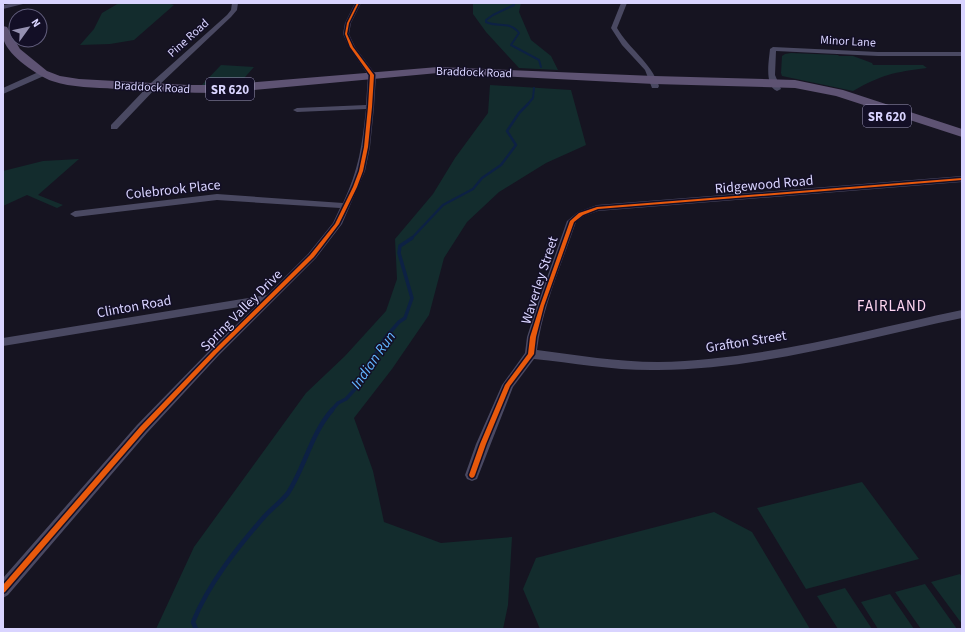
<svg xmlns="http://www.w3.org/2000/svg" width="965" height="632" font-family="'Source Sans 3',sans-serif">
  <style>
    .green { fill: #132c2d }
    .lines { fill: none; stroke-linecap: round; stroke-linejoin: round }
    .stream-far3 { stroke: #0d2144; stroke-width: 2 }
    .stream-far2 { stroke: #0d2144; stroke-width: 2.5 }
    .stream-far1 { stroke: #0d2144; stroke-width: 3.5 }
    .stream { stroke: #0d2144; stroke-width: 4.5 }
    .minor { fill: #4a4962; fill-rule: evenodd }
    .tertiary { fill: #4a4962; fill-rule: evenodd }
    .primary { fill: #5e5373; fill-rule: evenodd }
    .cycleway-casing { stroke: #130f26; stroke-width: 3 }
    .cycleway { fill: #e8590c; fill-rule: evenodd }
    .labels { text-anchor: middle; stroke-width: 3; stroke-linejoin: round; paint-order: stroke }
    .far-street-label { font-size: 12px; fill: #d9d4ff; stroke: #130f26 }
    .shield { fill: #130f26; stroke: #9e99be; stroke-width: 1 }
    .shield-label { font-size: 13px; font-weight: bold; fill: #d9d4ff }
    .street-label { font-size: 14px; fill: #d9d4ff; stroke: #130f26 }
    .neighbourhood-label { font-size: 15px; letter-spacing: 1px; fill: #ffd6f0; stroke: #130f26 }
    .water-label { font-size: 15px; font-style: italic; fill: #62b6ff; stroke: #130f26 }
  </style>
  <rect width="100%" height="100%" fill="#161421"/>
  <path class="green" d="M 119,3 L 168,3 L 174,5 L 134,40 L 110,44 L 80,45 L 94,29 L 102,13 Z
    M 473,3 L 521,3 L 519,12 L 531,40 L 551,56 L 558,70 L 519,68 L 486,32 L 473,14 Z
    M 791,53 L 838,55 L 839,56 L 853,56 L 872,63 L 873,65 L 923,65 L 927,68 C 894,72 881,75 853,91 L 782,76 L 781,73 L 782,56 L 785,54 Z
    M 221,65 L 254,67 L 238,85 L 201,86 Z
    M 490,85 L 571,90 L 586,145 L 546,163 L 499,192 L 467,222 L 444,258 L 429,315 L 392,369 L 354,418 L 373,471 L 384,522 L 441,543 L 512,537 L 508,605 L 503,629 L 156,629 L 194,547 L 306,393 L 345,356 L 386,311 L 397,279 L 395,239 L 433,194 L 455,158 L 488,113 Z
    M 79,159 L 38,195 L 63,205 L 57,208 L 27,195 L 3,206 L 3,171 L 43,161 Z
    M 862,482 L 919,559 L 806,589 L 757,508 Z
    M 714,512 L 752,532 L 810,629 L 540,629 L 523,589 L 536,558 Z
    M 960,574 L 962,577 L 962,624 L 931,582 Z
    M 925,584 L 957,629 L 921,629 L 895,592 Z
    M 845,588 L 872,629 L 838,629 L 817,596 Z
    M 890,594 L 914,629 L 878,629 L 861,602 Z"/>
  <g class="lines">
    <path class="stream-far3" d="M 513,3 L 514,5 L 493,15 L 486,20 L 486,22 C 498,28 509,20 519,33 L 511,45 L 539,60 L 541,67
      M 527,105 L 533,98 L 534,88"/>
    <path class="stream-far2" d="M 411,239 L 443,205 L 473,189 L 482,178 L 501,165 L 516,145 L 507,131 L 519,113 L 528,104"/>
    <path class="stream-far1" d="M 331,411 L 338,403 L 346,399 L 356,388 L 385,338 L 399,322 L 405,318 L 412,298 L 399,253 L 400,246 L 412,238"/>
    <path class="stream" d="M 196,629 L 193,622 C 209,583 237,548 264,517 C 272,508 281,502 288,493 C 305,467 311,434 332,410"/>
    <path class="minor" d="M 15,3 L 27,3 L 3,9 L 3,5 Z
      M 232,3 L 238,3 L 237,10 L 231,17 L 158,86 L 117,129 L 111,129 L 111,125 L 152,82 L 227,15 L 231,10 Z
      M 355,3 L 361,3 L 351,23 L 349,34 L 355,47 L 376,75 L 374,107 L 370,147 L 365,171 L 342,224 L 316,258 L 219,355 L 147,433 L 8,595 L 3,598 L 3,578 L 137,425 L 211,349 L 258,304 L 3,346 L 3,338 L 267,295 L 308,254 L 333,223 L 340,208 L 217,200 L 75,217 L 70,214 L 75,211 L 217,194 L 343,203 C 359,169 362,146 366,109 L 297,112 L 293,110 L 297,108 L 366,105 L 368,75 L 349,47 L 343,34 L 345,23 Z
      M 621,3 L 627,3 L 617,28 C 629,49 651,62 659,86 L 658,88 L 652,88 L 645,70 L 622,45 L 611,28 Z
      M 773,47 L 878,52 L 962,52 L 962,56 L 878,56 L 776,51 L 775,75 L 781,89 L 777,91 C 764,86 769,60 770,49 Z
      M 962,176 L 962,182 L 598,211 L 584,216 L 576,222 C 562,263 542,308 537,350 C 577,355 617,362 658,362 C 761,360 862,331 962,310 L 962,318 C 862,339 761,369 658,370 C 616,371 575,363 534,359 L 513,387 L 477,479 L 472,481 L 467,479 L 465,475 L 476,444 L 502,385 L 525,353 L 527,337 L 537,306 L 567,221 L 578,212 L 597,205 Z"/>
    <path class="tertiary" d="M 43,70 L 46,71 L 48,73 L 46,75 L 3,94 L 3,88 Z"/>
    <path class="primary" d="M 3,26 L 7,27 L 20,49 L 47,71 L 60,76 L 79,79 L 188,85 L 222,85 L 438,67 L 654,76 L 795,80 L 843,90 L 962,129 L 962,137 L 836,96 L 795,88 L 654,84 L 438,73 L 222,93 C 186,93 151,91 115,89 C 95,87 72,88 52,81 C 38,76 9,56 4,41 C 2,37 3,31 3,26 Z"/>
    <defs>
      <path id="cycleway" d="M 357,3 L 359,3 L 349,23 L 347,34 L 353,47 L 374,75 L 372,107 L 368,147 L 363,171 L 357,187 L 339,224 L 314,257 L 217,353 L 144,431 L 5,592 L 3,593 L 3,585 L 140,427 L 213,351 L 310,255 L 335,224 L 353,187 L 359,171 L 364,147 L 368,107 L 370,75 L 350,47 L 345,34 L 347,23 Z
        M 962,178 L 962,180 L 598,209 L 583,215 L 574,222 L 544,306 L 536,337 L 534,354 L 510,386 L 486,444 L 475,475 L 474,477 L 472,478 L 470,477 L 469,475 L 480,444 L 505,385 L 528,354 L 530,337 L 540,306 L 570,221 L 579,213 L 597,207 Z"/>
    </defs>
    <use href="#cycleway" class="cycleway-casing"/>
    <use href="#cycleway" class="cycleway"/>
  </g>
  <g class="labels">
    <g class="far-street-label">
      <text transform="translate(188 38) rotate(-42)" y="4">Pine Road</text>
      <text transform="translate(848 41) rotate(3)" y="4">Minor Lane</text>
      <text transform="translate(474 72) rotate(2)" y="4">Braddock Road</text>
      <text transform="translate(152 87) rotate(3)" y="4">Braddock Road</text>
    </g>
    <g class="shield">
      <rect x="206" y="78" width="48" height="22" rx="3"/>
      <rect x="863" y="105" width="48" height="22" rx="3"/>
    </g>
    <g class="shield-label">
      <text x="230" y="94">SR 620</text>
      <text x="887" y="121">SR 620</text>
    </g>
    <g class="street-label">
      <text transform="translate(764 184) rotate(-5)" y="5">Ridgewood Road</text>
      <text transform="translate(173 189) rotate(-6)" y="5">Colebrook Place</text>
      <text transform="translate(539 280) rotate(-72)" y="5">Waverley Street</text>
      <text transform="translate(134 306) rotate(-10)" y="5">Clinton Road</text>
      <text transform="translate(241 310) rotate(-45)" y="5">Spring Valley Drive</text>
      <text transform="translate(746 341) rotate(-9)" y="5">Grafton Street</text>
    </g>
    <g class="neighbourhood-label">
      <text x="892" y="311">FAIRLAND</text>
    </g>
    <g class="water-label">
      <text transform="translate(373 360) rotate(-55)" y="5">Indian Run</text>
    </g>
  </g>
  <rect width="965" height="632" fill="none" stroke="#d9d4ff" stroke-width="8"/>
  <g transform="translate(28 28) rotate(57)"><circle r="19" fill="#130f26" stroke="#625e7d"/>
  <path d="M0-3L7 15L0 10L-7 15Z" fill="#9591b1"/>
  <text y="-6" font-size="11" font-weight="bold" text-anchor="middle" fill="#d9d4ff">N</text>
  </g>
</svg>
